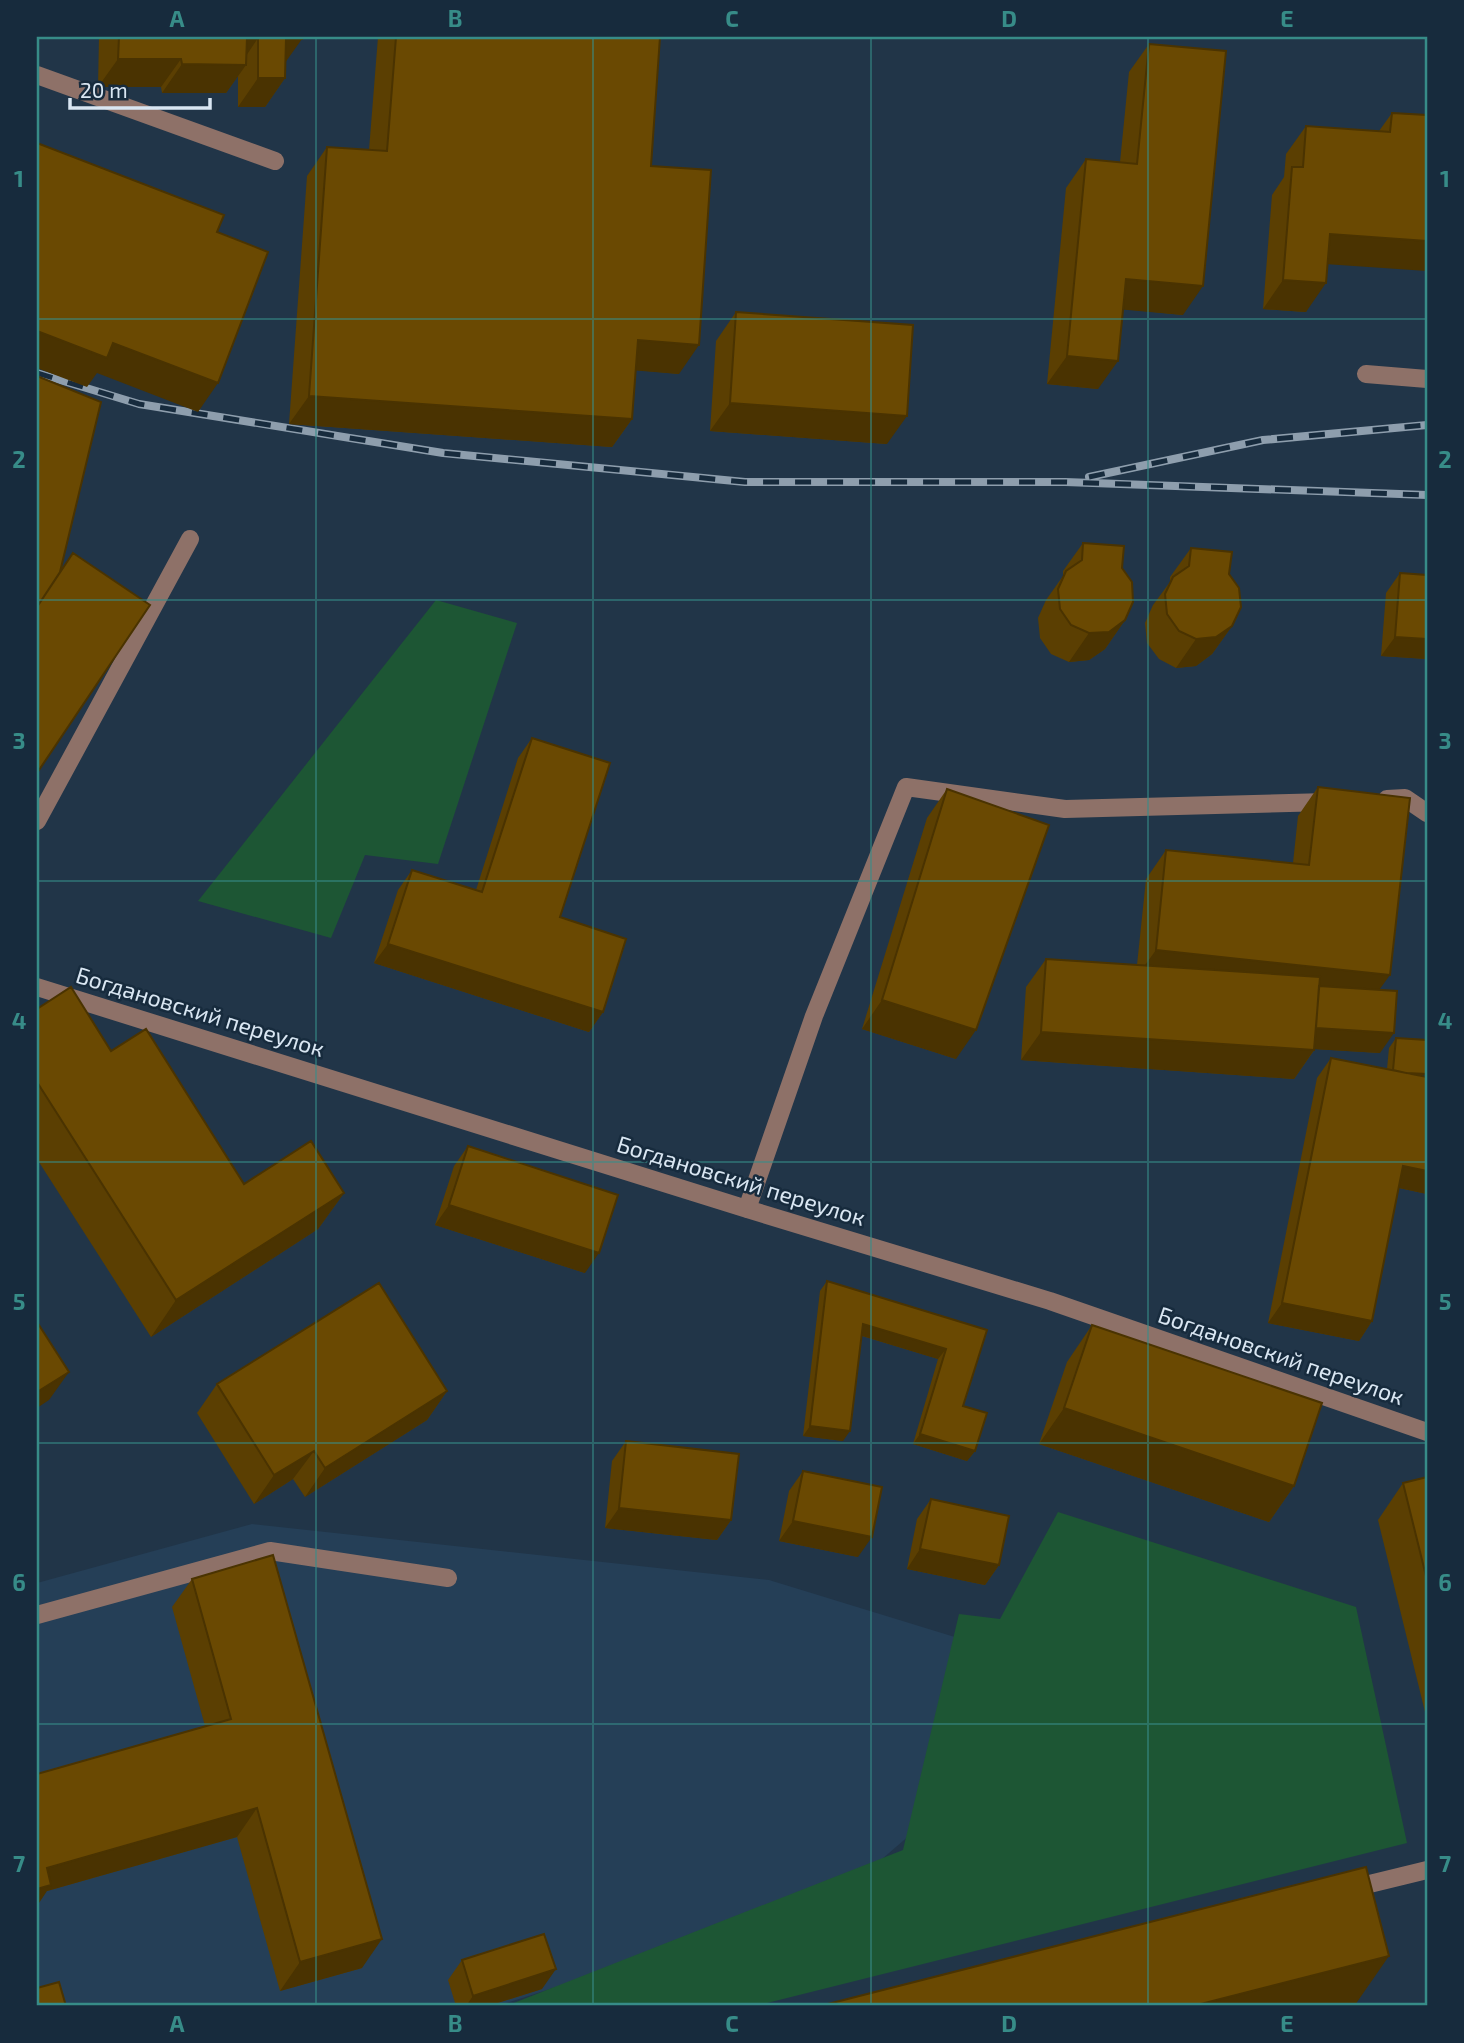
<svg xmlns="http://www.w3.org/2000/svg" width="1464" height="2043" font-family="'Exo 2',sans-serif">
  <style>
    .built { fill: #253f57 }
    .green { fill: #1d5634 }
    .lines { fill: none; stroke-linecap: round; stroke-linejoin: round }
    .minor { stroke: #8e7168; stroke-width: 18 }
    .rail-casing { stroke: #8e9ead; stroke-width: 8 }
    .rail { stroke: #172b3d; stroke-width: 5; stroke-dasharray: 16; stroke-linecap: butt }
    .wall { fill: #5b3f02 }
    .shaded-wall { fill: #4a3301 }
    .building { fill: #6a4902; stroke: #4a3301; stroke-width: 2 }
    .grid { fill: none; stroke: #378c88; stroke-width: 2; stroke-opacity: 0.55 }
    .labels { text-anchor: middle; stroke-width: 5; stroke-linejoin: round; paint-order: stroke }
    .street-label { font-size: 23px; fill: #d9e6f2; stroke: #172b3d }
    .neatline { fill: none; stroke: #378c88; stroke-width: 2.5 }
    .grid-label { font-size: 23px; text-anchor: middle; font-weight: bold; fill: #378c88 }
  </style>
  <rect width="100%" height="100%" fill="#213548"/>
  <path class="built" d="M 252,1524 L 769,1580 L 958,1638 L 911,1834 L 838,1897 L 497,2006 L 37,2006 L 37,1583 Z"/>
  <path class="green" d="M 436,600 L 517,623 L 438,864 L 365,855 L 331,938 L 198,901 Z
    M 1058,1512 L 1356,1607 L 1407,1843 L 755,2006 L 506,2006 L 903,1850 L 959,1614 L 1000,1619 Z"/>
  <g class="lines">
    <path class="minor" d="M 37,75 L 275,161
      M 1366,374 L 1427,379
      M 1387,799 L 1405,798 L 1427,813
      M 37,821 L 190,539
      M 37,987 L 747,1209 L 1050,1301 L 1427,1432
      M 747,1209 L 814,1016 L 906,787 L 1065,809 L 1328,802
      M 37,1615 L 270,1551 L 448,1578
      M 1349,1889 L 1427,1870"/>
    <defs>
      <path id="rail" d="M 37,373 L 139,404 L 443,453 L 745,482 L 1065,482 L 1427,495
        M 1089,477 L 1263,440 L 1427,425"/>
    </defs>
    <use href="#rail" class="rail-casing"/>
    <use href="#rail" class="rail"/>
  </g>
  <path class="wall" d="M 99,37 L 302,37 L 285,62 L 285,78 L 265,107 L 238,107 L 238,76 L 226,93 L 162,93 L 161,87 L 98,87 Z
    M 378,37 L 660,37 L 651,166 L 679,374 L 636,370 L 632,419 L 612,447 L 289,424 L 307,176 L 327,147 L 369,150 Z
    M 1149,44 L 1183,315 L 1123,309 L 1098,389 L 1047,384 L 1066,188 L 1086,159 L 1120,162 L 1129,72 Z
    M 1392,113 L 1427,115 L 1328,264 L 1306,312 L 1263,309 L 1272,195 L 1284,177 L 1286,154 L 1306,126 L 1379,131 Z
    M 736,312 L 887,444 L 710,431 L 716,341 Z
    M 1083,543 L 1122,568 L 1125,620 L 1105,649 L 1089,660 L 1069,662 L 1051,654 L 1040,638 L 1038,618 L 1046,600 L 1063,576 L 1063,571 Z
    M 1191,548 L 1229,574 L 1232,626 L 1212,654 L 1196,666 L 1176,668 L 1159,659 L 1147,643 L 1145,623 L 1153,605 L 1170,582 L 1170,577 Z
    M 1400,573 L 1427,659 L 1381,656 L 1386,593 Z
    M 532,738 L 560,917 L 603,1012 L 589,1032 L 374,963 L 398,890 L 412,870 L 476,890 L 518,758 Z
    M 1318,787 L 1379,990 L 1380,1053 L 1315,1049 L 1294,1079 L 1021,1060 L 1026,987 L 1046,959 L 1137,965 L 1146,879 L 1166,850 L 1293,863 L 1298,816 Z
    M 947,789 L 956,1059 L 862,1029 L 927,818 Z
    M 37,1009 L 111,1051 L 244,1184 L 344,1193 L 318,1229 L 151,1337 L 37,1159 Z
    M 1396,1038 L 1427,1194 L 1399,1188 L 1372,1321 L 1359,1341 L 1268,1323 L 1317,1078 L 1331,1058 L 1387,1069 L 1389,1048 Z
    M 468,1146 L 585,1273 L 435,1225 L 454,1166 Z
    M 827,1281 L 987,1330 L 963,1406 L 975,1451 L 967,1461 L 913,1444 L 938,1359 L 862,1336 L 843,1441 L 803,1436 L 820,1291 Z
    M 1092,1325 L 1294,1486 L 1269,1522 L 1039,1444 L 1067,1362 Z
    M 217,1384 L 447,1391 L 427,1420 L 305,1497 L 293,1479 L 254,1504 L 197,1413 Z
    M 626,1441 L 731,1520 L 717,1540 L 605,1528 L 612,1461 Z
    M 803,1471 L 858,1557 L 779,1541 L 789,1491 Z
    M 1427,1477 L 1427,1720 L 1378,1520 L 1403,1483 Z
    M 931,1499 L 999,1565 L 985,1585 L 907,1569 L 917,1519 Z
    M 192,1579 L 362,1968 L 280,1991 L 237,1837 L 47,1891 L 37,1774 L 205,1726 L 172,1607 Z
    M 462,1960 L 542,1989 L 488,2006 L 456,2006 L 448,1980 Z"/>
  <path class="shaded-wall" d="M 247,38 L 258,38 L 240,65 L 246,65 L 226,93 L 162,93 L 182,64 Z
    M 286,39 L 302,39 L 282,67 Z
    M 118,59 L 181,59 L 161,87 L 98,87 Z
    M 258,78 L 285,78 L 265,107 L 238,107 Z
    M 1330,234 L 1427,241 L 1427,271 L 1310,263 Z
    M 1126,279 L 1203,286 L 1183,315 L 1106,308 Z
    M 1283,280 L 1326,283 L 1306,312 L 1263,309 Z
    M 37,331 L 113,343 L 218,383 L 198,412 L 97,373 L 87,387 L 37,368 Z
    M 638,340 L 699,345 L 679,374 L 618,369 Z
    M 1067,356 L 1118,361 L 1098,389 L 1047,384 Z
    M 309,396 L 632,419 L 612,447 L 289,424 Z
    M 730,403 L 907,416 L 887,444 L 710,431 Z
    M 1125,620 L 1105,649 L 1089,660 L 1069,662 L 1089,633 Z
    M 1232,626 L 1212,654 L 1196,666 L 1176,668 L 1196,639 Z
    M 1395,637 L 1427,639 L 1427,659 L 1381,656 Z
    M 388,944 L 603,1012 L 589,1032 L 374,963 Z
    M 1156,950 L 1390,975 L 1369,1004 L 1135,979 Z
    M 882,1000 L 976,1030 L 956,1059 L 862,1029 Z
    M 1310,1028 L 1394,1033 L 1380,1053 L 1296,1048 Z
    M 1041,1032 L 1314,1050 L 1294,1079 L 1021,1060 Z
    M 1403,1166 L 1427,1171 L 1427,1194 L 1390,1186 Z
    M 344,1193 L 318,1229 L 151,1337 L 176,1300 Z
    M 449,1205 L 599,1253 L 585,1273 L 435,1225 Z
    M 1282,1303 L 1372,1321 L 1359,1341 L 1268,1323 Z
    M 863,1324 L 946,1349 L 938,1359 L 856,1334 Z
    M 69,1372 L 49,1400 L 37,1408 L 37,1392 Z
    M 447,1391 L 427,1420 L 305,1497 L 325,1468 Z
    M 1064,1408 L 1294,1486 L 1269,1522 L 1039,1444 Z
    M 810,1426 L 850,1431 L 843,1441 L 803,1436 Z
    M 920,1434 L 975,1451 L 967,1461 L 913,1444 Z
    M 314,1451 L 293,1479 L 254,1504 L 274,1475 Z
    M 619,1508 L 731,1520 L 717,1540 L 605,1528 Z
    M 793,1521 L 872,1537 L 858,1557 L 779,1541 Z
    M 920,1549 L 999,1565 L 985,1585 L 907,1569 Z
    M 257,1808 L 237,1837 L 47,1891 L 37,1906 L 37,1883 L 47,1868 Z
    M 382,1939 L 362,1968 L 280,1991 L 300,1962 Z
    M 1389,1956 L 1355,2005 L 1350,2006 L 1193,2006 Z
    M 556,1969 L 542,1989 L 488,2006 L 466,2006 L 473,1996 Z"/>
  <path class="building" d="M 119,37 L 302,37 L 302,39 L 286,39 L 285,78 L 258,78 L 258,38 L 247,38 L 246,65 L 182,64 L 181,59 L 118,59 Z
    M 396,37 L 660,37 L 651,166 L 711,170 L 699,345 L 638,340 L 632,419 L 309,396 L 327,147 L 387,151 Z
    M 1149,44 L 1226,51 L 1203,286 L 1126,279 L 1118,361 L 1067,356 L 1086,159 L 1137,164 Z
    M 1392,113 L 1427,115 L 1427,241 L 1330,234 L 1326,283 L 1283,280 L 1292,167 L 1303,167 L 1306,126 L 1390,132 Z
    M 37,143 L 224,215 L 217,232 L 268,252 L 218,383 L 113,343 L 107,358 L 37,331 Z
    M 736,312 L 913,325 L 907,416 L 730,403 Z
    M 37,376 L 101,402 L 60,572 L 37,607 Z
    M 1083,543 L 1124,546 L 1122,568 L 1132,582 L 1133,602 L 1125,620 L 1109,632 L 1089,633 L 1071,625 L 1060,609 L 1058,589 L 1066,571 L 1082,560 Z
    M 1191,548 L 1232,552 L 1229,574 L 1239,588 L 1241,607 L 1232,626 L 1216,637 L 1196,639 L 1179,631 L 1167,614 L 1165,594 L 1173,577 L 1189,566 Z
    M 73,553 L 150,605 L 37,773 L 37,607 Z
    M 1400,573 L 1427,575 L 1427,639 L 1395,637 Z
    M 532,738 L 610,763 L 560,917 L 626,939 L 603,1012 L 388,944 L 412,870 L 482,892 Z
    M 1318,787 L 1410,798 L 1390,975 L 1156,950 L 1166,850 L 1309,865 Z
    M 947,789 L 1049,825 L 976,1030 L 882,1000 Z
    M 1046,959 L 1320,977 L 1314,1050 L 1041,1032 Z
    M 1319,986 L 1397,991 L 1394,1033 L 1316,1028 Z
    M 71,987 L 111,1051 L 146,1029 L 244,1184 L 311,1141 L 344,1193 L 176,1300 L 37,1082 L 37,1009 Z
    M 1396,1038 L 1427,1040 L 1427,1074 L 1406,1073 L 1393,1070 Z
    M 1331,1058 L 1427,1077 L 1427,1171 L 1403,1166 L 1372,1321 L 1282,1303 Z
    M 468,1146 L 618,1195 L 599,1253 L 449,1205 Z
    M 827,1281 L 987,1330 L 963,1406 L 987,1413 L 975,1451 L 920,1434 L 946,1349 L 863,1324 L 850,1431 L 810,1426 Z
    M 379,1283 L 447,1391 L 325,1468 L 314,1451 L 274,1475 L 217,1384 Z
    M 37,1322 L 69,1372 L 37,1392 Z
    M 1092,1325 L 1322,1403 L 1294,1486 L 1064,1408 Z
    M 626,1441 L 739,1454 L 731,1520 L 619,1508 Z
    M 803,1471 L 882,1487 L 872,1537 L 793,1521 Z
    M 1427,1477 L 1427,1580 L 1403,1483 Z
    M 931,1499 L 1009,1516 L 999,1565 L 920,1549 Z
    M 273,1555 L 382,1939 L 300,1962 L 257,1808 L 47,1868 L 51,1885 L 37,1889 L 37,1774 L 231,1719 L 192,1579 Z
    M 1366,1867 L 1389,1956 L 1193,2006 L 820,2006 Z
    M 544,1934 L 556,1969 L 473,1996 L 462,1960 Z
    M 59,1982 L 66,2006 L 37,2006 L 37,1988 Z"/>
  <path class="grid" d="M 316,37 L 316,2006M 593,37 L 593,2006M 871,37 L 871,2006M 1148,37 L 1148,2006M 37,319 L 1427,319M 37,600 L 1427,600M 37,881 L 1427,881M 37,1162 L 1427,1162M 37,1443 L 1427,1443M 37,1724 L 1427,1724"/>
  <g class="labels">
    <g class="street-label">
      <text transform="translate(200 1012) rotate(17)" y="8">Богдановский переулок</text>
      <text transform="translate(741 1181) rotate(17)" y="8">Богдановский переулок</text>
      <text transform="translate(1281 1356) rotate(19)" y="8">Богдановский переулок</text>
    </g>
  </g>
  <rect width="1464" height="2043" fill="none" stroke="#172b3d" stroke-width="77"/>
  <path d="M70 98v10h140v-10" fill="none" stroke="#d9e6f2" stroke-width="3.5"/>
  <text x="80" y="98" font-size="21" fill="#d9e6f2" stroke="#172b3d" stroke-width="5" paint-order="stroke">20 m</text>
  <rect x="38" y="38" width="1388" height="1966" class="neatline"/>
  <g class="grid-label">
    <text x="177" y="27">A</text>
    <text x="455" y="27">B</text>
    <text x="732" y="27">C</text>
    <text x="1009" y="27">D</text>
    <text x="1287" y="27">E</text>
    <text x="19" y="187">1</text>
    <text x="1445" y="187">1</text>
    <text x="19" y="468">2</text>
    <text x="1445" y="468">2</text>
    <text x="19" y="749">3</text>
    <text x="1445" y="749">3</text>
    <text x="19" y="1029">4</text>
    <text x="1445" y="1029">4</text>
    <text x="19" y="1310">5</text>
    <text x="1445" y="1310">5</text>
    <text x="19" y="1591">6</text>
    <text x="1445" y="1591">6</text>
    <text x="19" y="1872">7</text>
    <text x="1445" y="1872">7</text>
    <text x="177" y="2032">A</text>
    <text x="455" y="2032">B</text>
    <text x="732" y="2032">C</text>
    <text x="1009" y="2032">D</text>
    <text x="1287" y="2032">E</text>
  </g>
</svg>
